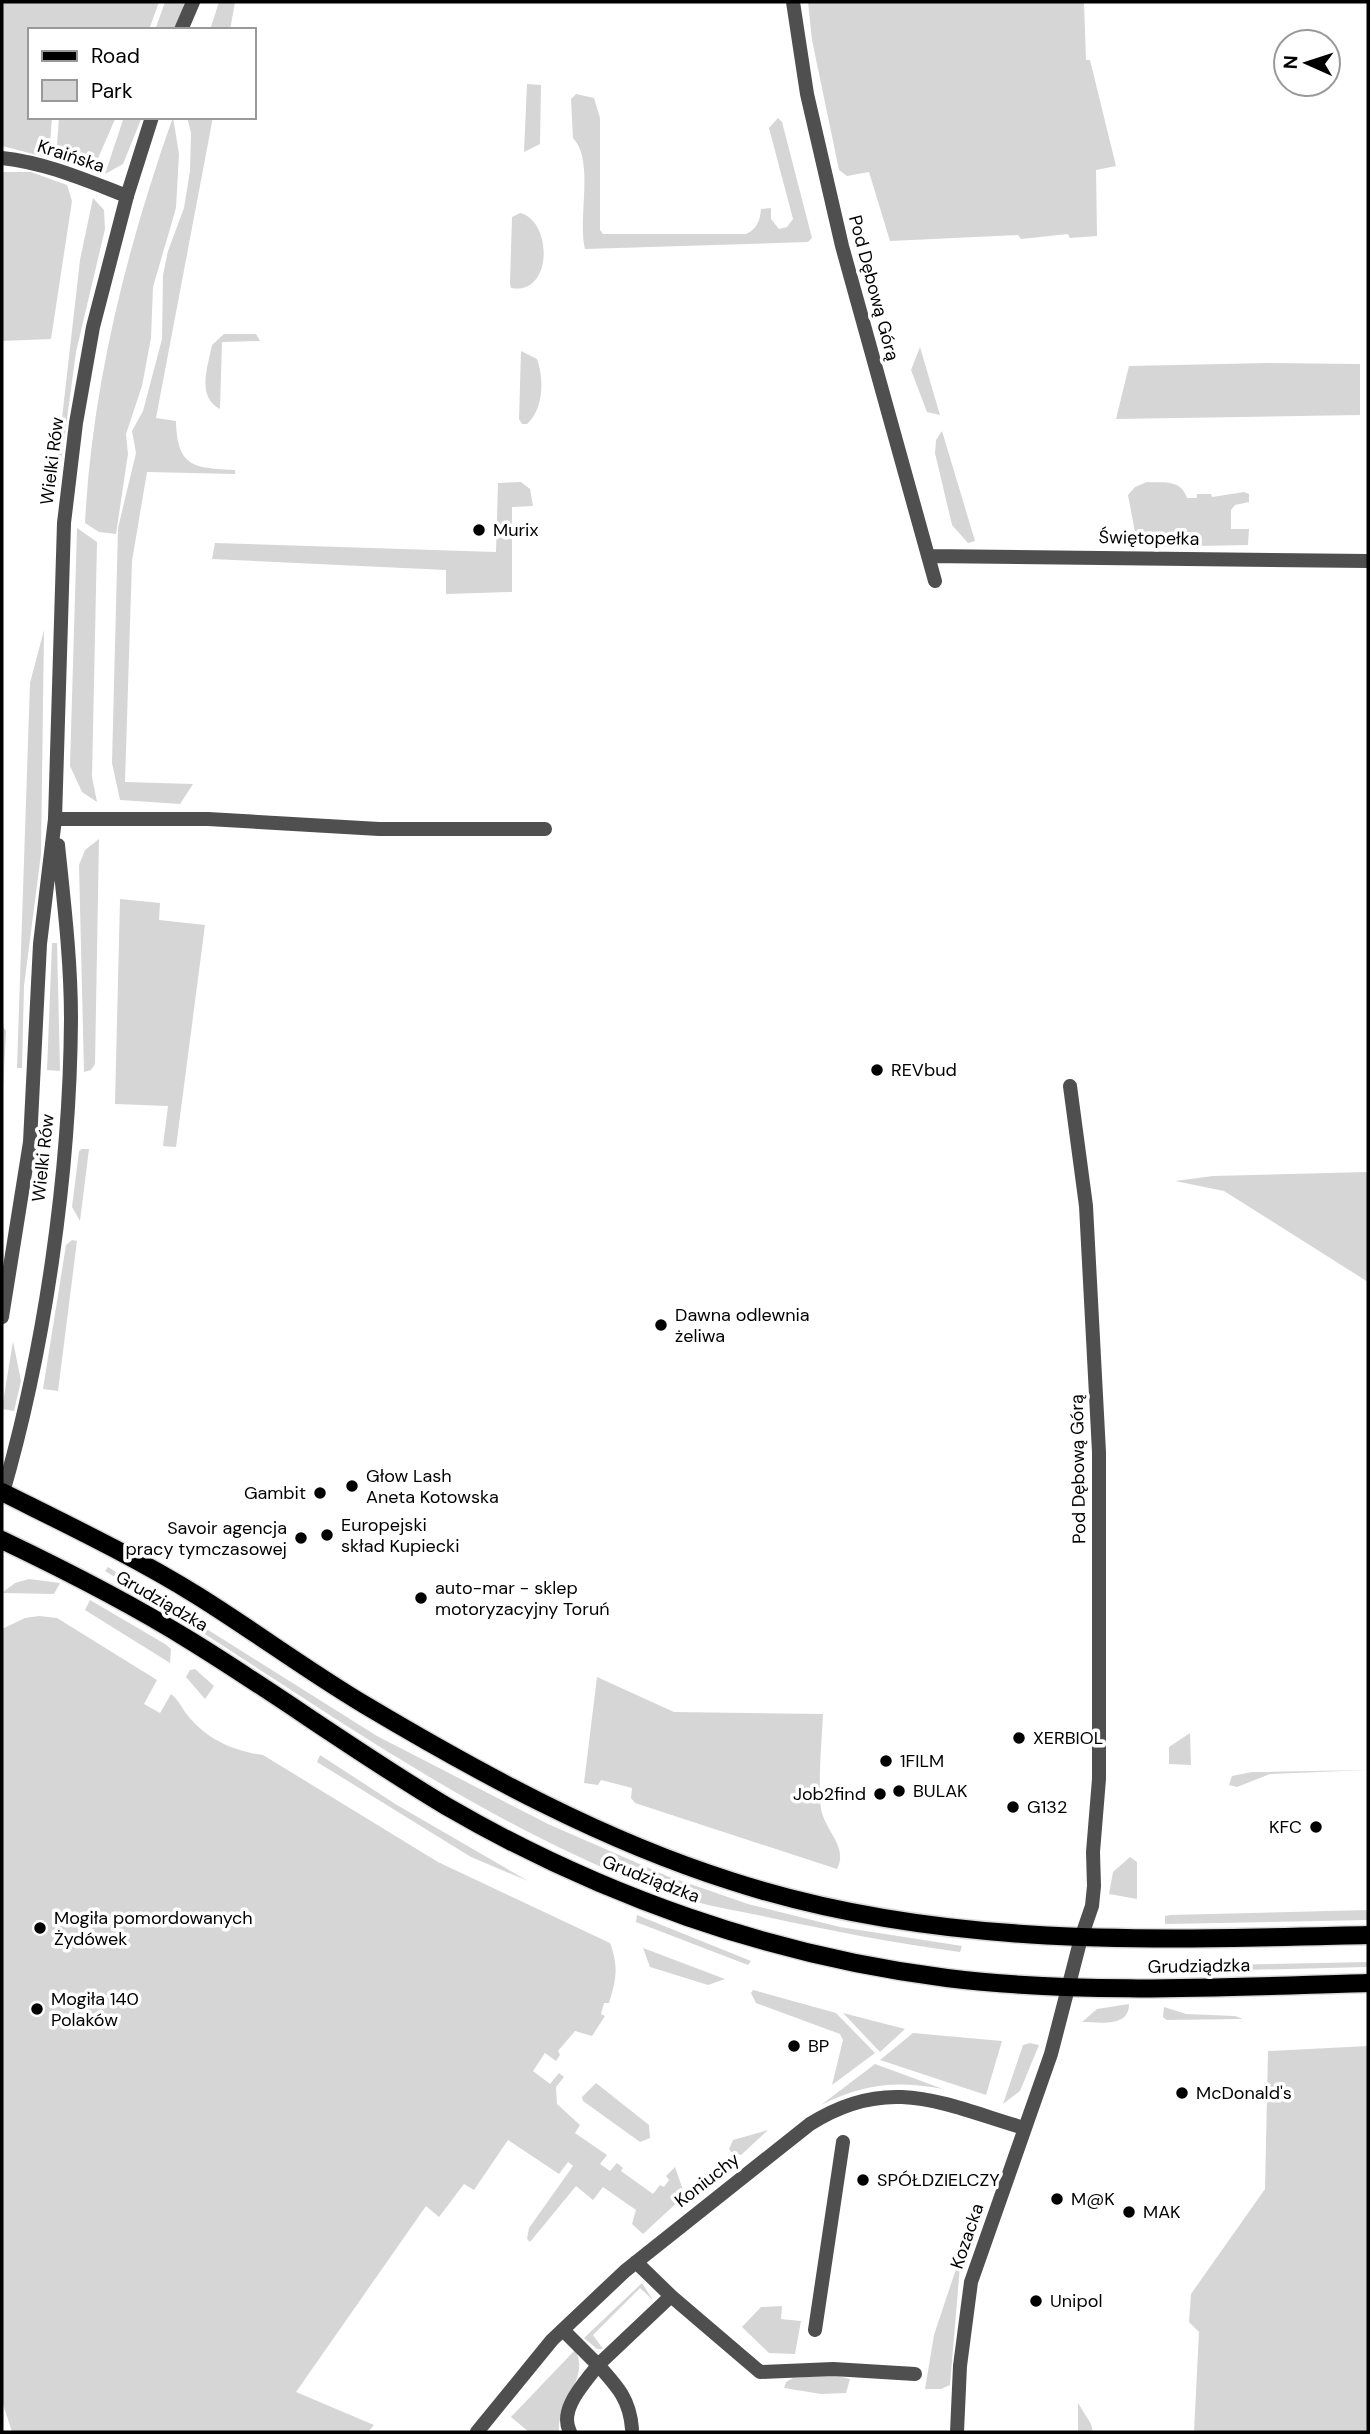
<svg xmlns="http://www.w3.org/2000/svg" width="1370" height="2434" font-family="'DM Sans',sans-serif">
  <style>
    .green { fill: #d6d6d6 }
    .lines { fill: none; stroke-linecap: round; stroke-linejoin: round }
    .primary-casing { stroke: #dbdbdb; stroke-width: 21 }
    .minor { stroke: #4f4f4f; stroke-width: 14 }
    .tertiary { stroke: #4f4f4f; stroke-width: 14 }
    .primary { stroke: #000; stroke-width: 18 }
    .poi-dot { fill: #000; stroke: #fff; stroke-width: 2.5 }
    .labels { text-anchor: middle; stroke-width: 7; stroke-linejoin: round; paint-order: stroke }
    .street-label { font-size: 18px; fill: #000; stroke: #fff }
    .poi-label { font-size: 18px; fill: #000; stroke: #fff; text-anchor: start }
  </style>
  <rect width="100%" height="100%" fill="#fff"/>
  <path class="green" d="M 2,2 L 159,2 L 149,30 L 30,30 L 30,117 L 52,117 L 49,158 L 2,146 Z
    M 165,2 L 185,2 L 175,30 L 155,30 Z
    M 219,2 L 235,2 L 230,30 L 210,30 Z
    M 808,2 L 1084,2 L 1086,60 L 1090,60 L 1116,166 L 1096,170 L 1097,236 L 1070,238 L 1068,234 L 1021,239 L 1018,235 L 890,241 L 869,172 L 847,176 L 839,170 L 812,40 Z
    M 527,84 L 541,85 L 540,144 L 524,152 Z
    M 576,94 L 594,98 L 600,118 L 600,230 L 603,234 L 746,234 C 757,229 760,221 761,209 L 771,208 L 771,219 L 779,229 L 787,227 L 793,219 L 769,128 L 778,118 L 782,122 L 812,238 L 808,242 L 585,249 C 577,218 595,161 573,138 L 571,99 Z
    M 59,117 L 116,117 L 92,172 L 56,158 Z
    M 124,117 L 142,117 L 123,164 L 105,174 Z
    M 173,117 L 179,154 L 176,208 L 153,287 L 151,338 L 142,386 L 126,434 L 128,454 L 116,534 L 99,532 L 85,523 C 92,385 127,247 173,117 Z
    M 187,117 L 213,117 L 156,418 L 176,421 C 177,468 195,468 235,470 L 235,474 L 147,472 L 132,561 L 125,782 L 193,784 L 180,804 L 120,800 L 112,763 L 118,528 L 136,453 L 132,431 L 143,411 L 162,339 L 163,275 L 168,251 L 184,208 L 190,171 L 191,133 Z
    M 2,172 L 31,172 L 67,185 L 72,201 L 51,339 L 2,341 Z
    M 93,198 L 104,210 L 105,229 L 76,352 L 57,493 L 52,506 L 80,260 Z
    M 520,213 C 553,221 553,296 511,288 L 510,284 L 512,217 Z
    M 224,334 L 256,334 L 260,341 L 222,342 L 220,409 C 196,397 208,366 212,345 Z
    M 920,347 L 940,415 L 927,412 L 911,370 Z
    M 521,351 L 537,359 C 544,378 544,409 527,424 L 522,424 L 519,419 Z
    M 1268,363 L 1360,364 L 1360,415 L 1116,419 L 1129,366 Z
    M 942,431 L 975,541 L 968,543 L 952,525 L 935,453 L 936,440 Z
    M 521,482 L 530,489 L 533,506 L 512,507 L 512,592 L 446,594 L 446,570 L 212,559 L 215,543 L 496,552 L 498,483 Z
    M 1147,482 C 1164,483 1181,479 1187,498 L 1197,498 L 1197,494 L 1211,494 L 1212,497 L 1244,492 L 1249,494 L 1249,502 L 1235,505 L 1231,510 L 1231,529 L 1249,529 L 1248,545 L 1148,547 L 1135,532 L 1128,495 L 1135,487 Z
    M 77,528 L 97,542 L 92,777 L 97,802 L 82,792 L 70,766 Z
    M 44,630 L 41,854 L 24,986 L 22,1068 L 17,1068 L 30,683 Z
    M 99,839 L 95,1064 L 91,1070 L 84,1072 L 79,865 L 85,850 Z
    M 120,899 L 160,903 L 159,920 L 205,925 L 176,1147 L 163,1146 L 168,1106 L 115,1104 Z
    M 52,943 L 57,943 L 60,1071 L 47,1070 Z
    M 2,1025 L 6,1031 L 2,1106 Z
    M 82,1149 L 89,1149 L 80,1221 L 72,1207 L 79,1151 Z
    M 1368,1172 L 1368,1282 L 1224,1191 L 1175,1181 L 1213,1176 Z
    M 72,1240 L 77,1241 L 58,1391 L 43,1389 L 66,1245 Z
    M 13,1341 L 21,1381 L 14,1411 L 2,1409 Z
    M 108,1567 L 377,1736 L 548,1824 L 667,1876 L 748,1904 L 840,1927 L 962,1946 L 960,1952 C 895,1943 831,1931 767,1917 C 729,1909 690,1903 654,1889 C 457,1813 284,1680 105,1571 Z
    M 29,1579 L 60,1583 L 54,1594 L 2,1593 L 15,1583 Z
    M 90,1600 L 165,1644 L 171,1649 L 170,1663 L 85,1610 Z
    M 39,1616 L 57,1618 L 157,1680 L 144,1704 L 160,1713 L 171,1694 C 179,1700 182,1709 189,1717 C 208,1740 234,1751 263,1755 L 438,1862 L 610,1943 C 619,1967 616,1980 609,2003 L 604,2003 L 601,2014 L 605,2016 L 592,2036 L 575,2031 L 558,2051 L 560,2055 L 556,2061 L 545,2053 L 533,2071 L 550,2084 L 559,2073 L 564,2077 L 556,2087 L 557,2104 L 580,2125 L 575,2133 L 607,2155 L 600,2164 L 610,2171 L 617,2163 L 623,2168 L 621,2171 L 653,2194 L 660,2185 L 664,2187 L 669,2180 L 666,2176 L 675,2167 L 684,2193 L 683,2197 L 643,2234 L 632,2224 L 636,2210 L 603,2187 L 593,2200 L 576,2186 L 530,2242 L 527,2239 L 529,2228 L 573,2166 L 568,2162 L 559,2174 L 508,2140 L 474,2190 L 464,2184 L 439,2217 L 426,2206 L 296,2392 L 374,2425 L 368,2432 L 12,2432 L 2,2401 L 2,1629 L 25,1618 Z
    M 195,1669 L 214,1686 L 205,1699 L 186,1677 L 190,1670 Z
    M 597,1677 L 674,1712 L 823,1714 C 822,1736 817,1796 822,1813 C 827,1832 848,1848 837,1869 L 635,1803 L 631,1798 L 632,1788 L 601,1780 L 598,1785 L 584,1783 Z
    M 1190,1733 L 1191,1765 L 1169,1764 L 1169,1747 Z
    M 320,1755 L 397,1805 L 528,1881 L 471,1857 L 317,1762 Z
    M 1368,1770 L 1270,1774 L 1237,1787 L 1229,1785 L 1232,1776 L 1252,1772 Z
    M 1130,1857 L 1137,1862 L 1137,1899 L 1109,1894 L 1113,1872 Z
    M 1368,1910 L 1368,1920 L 1165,1924 L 1165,1916 L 1170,1915 Z
    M 637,1915 L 751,1961 L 748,1965 L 636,1922 Z
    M 643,1948 L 725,1979 L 708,1985 L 650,1967 Z
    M 1368,1962 L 1368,1967 L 1163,1972 L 1164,1966 Z
    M 753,1990 L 836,2013 L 875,2053 L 832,2085 L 843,2040 L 840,2034 L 756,2003 L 751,1993 Z
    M 1129,2004 C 1129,2028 1100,2022 1082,2022 L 1097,2009 Z
    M 1164,2007 L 1186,2014 L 1235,2016 L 1243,2019 L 1167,2020 L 1163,2017 Z
    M 843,2013 L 905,2029 L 880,2052 Z
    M 913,2033 L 1002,2041 L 986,2095 L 880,2060 Z
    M 1030,2043 L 1039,2045 L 1020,2091 L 1003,2104 L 1023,2045 Z
    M 1368,2046 L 1368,2432 L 1194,2432 L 1199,2332 L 1189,2322 L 1191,2294 L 1265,2189 L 1268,2051 Z
    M 875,2064 L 943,2089 C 895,2080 864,2084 821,2105 Z
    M 596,2083 L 649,2125 L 650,2138 L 640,2142 L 583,2101 L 582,2097 Z
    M 768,2130 L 741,2155 L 732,2153 L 729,2149 L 733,2140 Z
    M 961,2254 L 950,2385 L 941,2389 L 925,2389 L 934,2335 Z
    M 642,2283 L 653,2300 L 640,2288 L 593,2335 L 603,2349 L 597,2349 L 584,2338 Z
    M 782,2306 L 781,2319 L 801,2321 L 795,2354 L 769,2353 L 742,2327 L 761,2307 Z
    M 575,2350 C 591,2377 556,2404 559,2432 L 529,2432 L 511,2417 Z
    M 835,2375 L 850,2379 L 846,2393 L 821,2394 L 784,2388 L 786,2382 L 793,2378 Z
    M 1078,2403 L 1091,2424 L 1093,2432 L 1078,2432 Z"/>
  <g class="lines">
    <defs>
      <path id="primary" d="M 2,1492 C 68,1525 135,1557 198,1596 C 254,1631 308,1671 365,1705 C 481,1774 602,1840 731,1881 C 940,1949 1152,1940 1368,1935
        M 2,1540 C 67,1571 130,1603 191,1641 C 277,1694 359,1754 446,1806 C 599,1895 771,1956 947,1978 C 1086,1995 1228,1987 1368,1983"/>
    </defs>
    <use href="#primary" class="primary-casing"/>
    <path class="minor" d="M 793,2 L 807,94 L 842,246 L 935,581
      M 2,158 C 47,163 85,180 127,196
      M 928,556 L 1368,561
      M 55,819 L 208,819 L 379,829 L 545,829
      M 636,2262 L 671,2296
      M 563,2330 L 598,2365 C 585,2383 558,2409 570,2432
      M 815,2330 L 843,2142
      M 632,2429 C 630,2400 618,2387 598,2365 L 671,2296 L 760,2372 L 833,2369 L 915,2374
      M 477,2432 L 552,2340 L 625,2271 L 810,2124 C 889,2074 943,2104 1024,2128
      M 957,2432 L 960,2366 L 971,2282 L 1051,2054 L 1081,1938 L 1092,1906 L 1094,1886 L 1093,1852 L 1099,1779 L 1099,1452 L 1086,1206 L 1070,1086"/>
    <path class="tertiary" d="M 181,30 L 193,2
      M 2,1317 L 30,1142 L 40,944 L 55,819 L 64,523 L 76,423 L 93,327 L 127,196 L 152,117
      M 2,1496 C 45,1349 70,1172 71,1019 C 71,961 64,903 58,845"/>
    <use href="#primary" class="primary"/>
  </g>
  <g class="poi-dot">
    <circle cx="479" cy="530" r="7"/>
    <circle cx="877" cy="1070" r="7"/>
    <circle cx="661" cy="1325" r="7"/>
    <circle cx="352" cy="1486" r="7"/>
    <circle cx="320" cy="1493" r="7"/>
    <circle cx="327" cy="1535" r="7"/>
    <circle cx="301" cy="1538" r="7"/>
    <circle cx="421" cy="1598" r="7"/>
    <circle cx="1019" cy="1738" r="7"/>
    <circle cx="886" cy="1761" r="7"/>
    <circle cx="899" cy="1791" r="7"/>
    <circle cx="880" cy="1794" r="7"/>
    <circle cx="1013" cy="1807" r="7"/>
    <circle cx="1316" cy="1827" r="7"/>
    <circle cx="40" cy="1928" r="7"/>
    <circle cx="37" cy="2009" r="7"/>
    <circle cx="794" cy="2046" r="7"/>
    <circle cx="1182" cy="2093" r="7"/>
    <circle cx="863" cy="2180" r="7"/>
    <circle cx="1057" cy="2199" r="7"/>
    <circle cx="1129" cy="2212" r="7"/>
    <circle cx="1036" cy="2301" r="7"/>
  </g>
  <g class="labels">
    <g class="street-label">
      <text transform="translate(71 156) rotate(18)" y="6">Kraińska</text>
      <text transform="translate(874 288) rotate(75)" y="6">Pod Dębową Górą</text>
      <text transform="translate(52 461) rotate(-83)" y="6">Wielki Rów</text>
      <text transform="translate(1149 538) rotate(1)" y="6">Świętopełka</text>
      <text transform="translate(43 1158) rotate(-84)" y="6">Wielki Rów</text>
      <text transform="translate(1078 1469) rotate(-91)" y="6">Pod Dębową Górą</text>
      <text transform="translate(162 1601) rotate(30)" y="6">Grudziądzka</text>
      <text transform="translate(651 1879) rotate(21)" y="6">Grudziądzka</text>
      <text transform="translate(1199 1966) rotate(-1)" y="6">Grudziądzka</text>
      <text transform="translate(707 2180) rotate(-38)" y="6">Koniuchy</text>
      <text transform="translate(967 2236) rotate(-71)" y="6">Kozacka</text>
    </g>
    <g class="poi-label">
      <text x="493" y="536">Murix</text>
      <text x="891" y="1076">REVbud</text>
      <text x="675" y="1321">Dawna odlewnia<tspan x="675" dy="21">żeliwa</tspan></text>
      <text x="366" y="1482">Głow Lash<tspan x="366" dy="21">Aneta Kotowska</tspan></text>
      <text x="306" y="1499" text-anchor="end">Gambit</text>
      <text x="341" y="1531">Europejski<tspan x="341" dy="21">skład Kupiecki</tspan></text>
      <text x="287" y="1534" text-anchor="end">Savoir agencja<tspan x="287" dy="21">pracy tymczasowej</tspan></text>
      <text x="435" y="1594">auto-mar - sklep<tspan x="435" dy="21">motoryzacyjny Toruń</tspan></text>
      <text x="1033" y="1744">XERBIOL</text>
      <text x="900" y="1767">1FILM</text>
      <text x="913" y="1797">BULAK</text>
      <text x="866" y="1800" text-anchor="end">Job2find</text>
      <text x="1027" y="1813">G132</text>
      <text x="1302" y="1833" text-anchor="end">KFC</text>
      <text x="54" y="1924">Mogiła pomordowanych<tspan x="54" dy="21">Żydówek</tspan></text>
      <text x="51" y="2005">Mogiła 140<tspan x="51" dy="21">Polaków</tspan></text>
      <text x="808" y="2052">BP</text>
      <text x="1196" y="2099">McDonald's</text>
      <text x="877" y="2186">SPÓŁDZIELCZY</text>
      <text x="1071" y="2205">M@K</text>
      <text x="1143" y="2218">MAK</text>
      <text x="1050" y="2307">Unipol</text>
    </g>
  </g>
  <rect width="1370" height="2434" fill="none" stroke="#000000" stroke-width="7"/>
  <rect x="28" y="28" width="228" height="91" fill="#ffffff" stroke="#999999" stroke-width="2"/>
  <rect x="42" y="51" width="35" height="10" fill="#000000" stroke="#999999" stroke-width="2"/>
  <text x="91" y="63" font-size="21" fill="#000000">Road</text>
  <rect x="42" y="80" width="35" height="21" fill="#d6d6d6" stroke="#999999" stroke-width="2"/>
  <text x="91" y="98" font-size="21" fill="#000000">Park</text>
  <g transform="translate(1307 63) rotate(273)"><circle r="33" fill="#ffffff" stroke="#999999" stroke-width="2"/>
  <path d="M0-5L12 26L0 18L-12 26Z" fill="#000000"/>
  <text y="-10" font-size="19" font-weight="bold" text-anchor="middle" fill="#000000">N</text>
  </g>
</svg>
